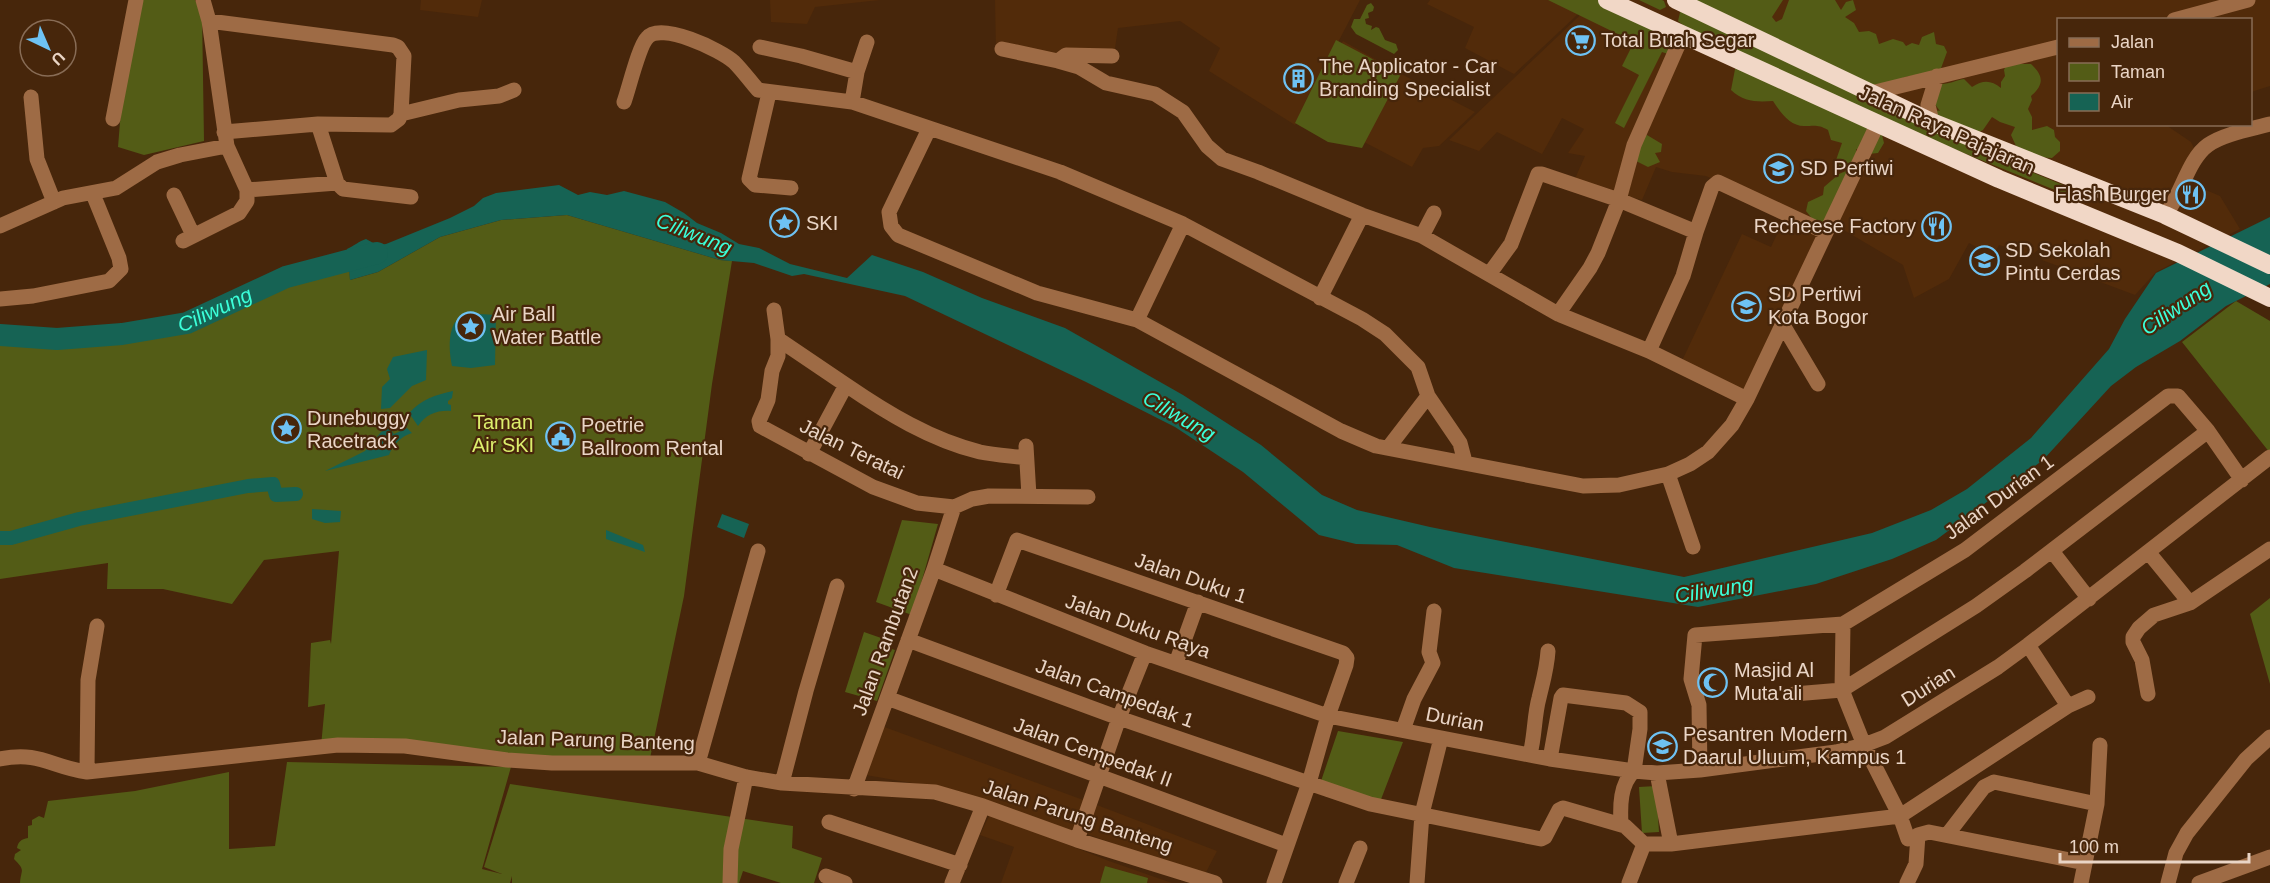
<svg xmlns="http://www.w3.org/2000/svg" width="2270" height="883" font-family="Arial,sans-serif">
  <style>
    .built { fill: #522b0a }
    .green { fill: #535c16 }
    .water { fill: #166354 }
    .lines { fill: none; stroke-linecap: round; stroke-linejoin: round }
    .canal { stroke: #166354; stroke-width: 14 }
    .river { stroke: #166354; stroke-width: 22 }
    .minor { stroke: #9e6b45; stroke-width: 15 }
    .highway { stroke: #f1d7c6; stroke-width: 18 }
    .labels { text-anchor: middle; stroke-width: 4.5; stroke-linejoin: round; paint-order: stroke }
    .poi-label { font-size: 20px; fill: #ead5c6; stroke: #47260b; text-anchor: start }
    .street-label { font-size: 20px; fill: #ead5c6; stroke: #47260b }
    .park-label { font-size: 20px; fill: #dcee6c; stroke: #47260b }
    .water-label { font-size: 21px; font-style: italic; fill: #3bfed9; stroke: #47260b }
  </style>
  <rect width="100%" height="100%" fill="#47260b"/>
  <path class="built" d="M 421,0 L 482,0 L 478,17 L 420,10 Z
    M 770,0 L 880,0 L 815,7 L 807,24 L 771,22 Z
    M 995,0 L 1360,0 L 1295,125 L 1209,71 L 1220,48 L 1180,21 L 1118,28 L 1114,55 L 996,52 Z
    M 1430,0 L 1593,0 L 1514,74 L 1465,48 L 1474,27 L 1427,4 Z
    M 1596,0 L 2270,0 L 2270,86 L 2251,92 L 2250,20 L 2058,20 L 2058,124 L 2166,125 L 2191,142 L 2195,150 L 2187,182 L 2220,196 L 2240,229 L 2156,272 L 2135,295 L 2042,260 L 2046,256 L 2039,249 L 2033,254 L 2031,251 L 2021,260 L 2012,249 L 1999,245 L 1993,256 L 1969,243 L 1949,279 L 1914,298 L 1903,265 L 1837,226 L 1832,236 L 1706,176 L 1672,172 L 1656,167 L 1642,200 L 1574,181 L 1585,156 L 1568,153 L 1584,129 L 1562,118 L 1542,154 L 1497,132 L 1479,151 L 1449,140 Z
    M 1343,41 L 1405,76 L 1475,112 L 1439,146 L 1423,148 L 1412,167 L 1366,143 L 1299,126 Z
    M 1785,217 L 1821,235 L 1744,392 L 1680,365 L 1742,234 L 1771,247 Z
    M 879,725 L 1086,801 L 1074,832 L 935,787 L 860,774 Z
    M 1097,805 L 1217,851 L 1204,876 L 1087,834 Z
    M 990,814 L 1109,861 L 1172,883 L 1001,883 L 1014,847 L 980,835 Z"/>
  <path class="green" d="M 141,0 L 195,0 L 202,13 L 204,141 L 144,155 L 118,147 L 125,61 Z
    M 1548,0 L 1611,0 L 1678,33 L 1668,54 L 1662,52 L 1624,128 L 1615,123 L 1639,75 L 1622,66 L 1634,42 Z
    M 1639,0 L 1662,0 L 1664,1 L 1666,7 L 1660,10 Z
    M 1694,0 L 1783,0 L 1772,17 L 1776,22 L 1782,19 L 1789,0 L 1835,0 L 1841,10 L 1846,2 L 1853,0 L 1856,10 L 1845,17 L 1854,23 L 1859,32 L 1869,31 L 1876,34 L 1879,44 L 1893,39 L 1903,42 L 1906,46 L 1912,43 L 1919,45 L 1922,37 L 1934,32 L 1936,44 L 1944,46 L 1947,52 L 1940,71 L 1905,77 L 1897,81 L 1889,101 L 1940,111 L 1934,103 L 1942,84 C 1950,84 1956,80 1964,79 L 1972,87 C 1983,80 1991,80 2001,88 L 2001,82 L 2005,76 L 2004,70 L 2008,60 L 2019,64 L 2031,64 C 2043,75 2045,84 2031,96 L 2032,100 L 2028,109 L 2032,117 L 2032,130 L 2047,126 L 2054,130 L 2055,137 L 2060,142 L 2060,151 L 2052,158 C 2041,158 2026,151 2016,146 L 2011,135 L 2015,127 L 2000,122 L 1992,117 L 1983,130 L 1959,142 L 2080,192 L 2077,199 L 1954,149 L 1881,131 L 1884,143 L 1878,153 L 1868,154 L 1856,149 L 1859,175 L 1822,225 L 1814,221 L 1806,211 L 1808,202 L 1823,195 L 1824,187 L 1839,174 L 1846,171 L 1835,163 L 1842,143 L 1831,140 L 1828,130 C 1818,124 1814,126 1804,126 C 1790,126 1780,112 1773,101 C 1756,102 1744,102 1731,90 L 1736,64 L 1707,35 L 1689,30 L 1678,21 L 1681,8 Z
    M 1371,3 L 1374,7 L 1373,11 L 1368,13 L 1369,18 L 1365,19 L 1366,24 L 1372,26 L 1371,30 L 1376,27 L 1379,28 L 1385,40 L 1396,44 L 1398,50 L 1394,54 L 1356,34 L 1351,27 L 1354,19 L 1360,19 L 1367,5 Z
    M 1336,40 L 1401,74 L 1362,148 L 1328,142 L 1295,123 Z
    M 1647,135 L 1662,144 L 1661,152 L 1655,153 L 1660,162 L 1648,167 L 1630,158 L 1637,139 Z
    M 567,215 L 720,260 L 732,261 L 712,384 L 684,596 L 649,763 L 321,746 L 325,704 L 308,707 L 311,643 L 330,640 L 331,644 L 339,551 L 264,560 L 232,604 L 163,589 L 107,589 L 108,563 L 0,579 L 0,335 L 57,339 L 184,324 L 288,276 L 349,260 L 350,280 L 378,272 L 440,237 L 501,220 Z
    M 2236,301 L 2270,321 L 2270,453 L 2182,342 Z
    M 902,520 L 938,524 L 912,615 L 876,602 Z
    M 2270,598 L 2270,684 L 2250,614 Z
    M 864,632 L 884,639 L 882,646 L 895,650 L 877,701 L 845,692 Z
    M 1338,731 L 1403,742 L 1380,802 L 1320,784 Z
    M 287,762 L 511,767 L 482,869 L 502,874 L 484,867 L 510,784 L 793,826 L 792,848 L 822,858 L 814,883 L 781,883 L 743,871 L 739,883 L 512,883 L 512,876 L 510,883 L 20,883 C 21,869 26,871 14,859 L 15,854 L 21,850 L 17,848 C 18,842 21,839 28,838 L 28,826 L 32,825 L 32,820 L 39,816 L 44,818 L 48,801 L 135,791 L 229,772 L 229,849 L 275,846 Z
    M 1656,786 L 1659,832 L 1642,833 L 1639,787 Z
    M 1105,866 L 1148,878 L 1147,883 L 1100,883 Z"/>
  <path class="water" d="M 559,185 L 578,195 L 590,192 L 607,195 L 624,191 L 665,202 L 684,213 L 697,223 L 721,233 L 739,244 L 759,248 L 790,264 L 847,278 L 872,255 L 923,272 L 982,298 L 1065,328 L 1183,395 L 1261,445 L 1322,495 L 1357,510 L 1430,527 L 1684,577 L 1872,533 L 1931,510 L 1967,489 L 2031,438 L 2109,349 L 2125,319 L 2156,273 L 2270,217 L 2270,284 L 2226,306 L 2180,341 L 2136,367 L 2111,386 L 2043,460 L 1936,540 L 1892,559 L 1816,584 L 1698,607 L 1454,568 L 1397,545 L 1356,544 L 1319,535 L 1243,472 L 1175,427 L 1086,382 L 905,296 L 804,274 L 792,276 L 754,263 L 720,260 L 567,215 L 501,220 L 440,237 L 378,272 L 350,280 L 347,249 C 354,246 359,241 366,239 L 377,245 L 386,244 L 450,218 L 474,206 L 483,198 L 496,193 Z
    M 480,314 L 496,315 L 495,365 L 471,368 L 452,366 C 449,352 448,334 455,322 Z
    M 427,350 L 426,380 L 412,386 L 390,408 L 381,409 L 382,387 L 390,379 L 387,369 L 393,357 Z
    M 453,391 L 452,398 L 448,401 L 448,404 L 451,405 L 451,411 C 438,410 426,414 418,426 L 409,413 C 422,399 435,395 453,391 Z
    M 389,427 L 394,434 L 407,428 L 412,433 C 401,436 393,445 389,455 L 325,471 L 365,451 L 381,432 Z
    M 312,509 L 341,511 L 340,522 L 325,523 L 312,519 Z
    M 722,514 L 749,524 L 744,538 L 717,527 Z
    M 606,530 L 643,545 L 645,552 L 606,539 Z"/>
  <g class="lines">
    <path class="canal" d="M 0,538 L 11,538 L 79,519 L 248,486 L 273,484 L 276,495 L 296,494"/>
    <path class="river" id="s1" d="M 0,335 L 57,339 L 122,334 L 187,323 L 286,277 L 377,253"/>
    <path class="minor" d="M 203,0 L 209,21 L 227,146 L 247,190 L 337,183 L 343,189 L 411,197
      M 2174,20 L 2248,0
      M 209,21 L 393,45 L 398,47 L 404,56 L 401,114 L 399,119 L 391,125 L 318,124 L 224,132
      M 760,47 L 801,56 L 857,72
      M 1002,49 L 1058,61 L 1066,55 L 1112,56
      M 1058,61 L 1079,67 L 1106,83 L 1155,94 L 1183,112 L 1207,146 L 1222,159 L 1258,172 L 1362,215 L 1422,236 L 1558,314 L 1649,351 L 1747,399
      M 769,93 L 749,179 L 755,185 L 791,188
      M 1871,93 L 2058,47
      M 31,97 L 37,159 L 54,202
      M 624,102 C 629,88 639,46 647,38 C 660,21 721,50 734,62 C 743,71 750,81 758,90 L 852,102 L 1060,172 L 1183,224 L 1362,319 L 1385,334 L 1418,367 L 1428,396 L 1460,443 L 1465,462
      M 852,102 L 857,72 L 867,42
      M 401,114 L 459,100 L 499,96 L 514,90
      M 113,119 L 136,0
      M 1932,122 L 1928,105 L 1937,76
      M 318,124 L 337,183
      M 929,129 L 889,212 L 891,226 L 898,235 L 1037,293 L 1137,320 L 1341,431 L 1376,446 L 1583,486 L 1619,485 L 1668,474 L 1690,464 L 1708,452 L 1732,425 L 1747,399 L 1877,125
      M 174,195 L 193,235
      M 2165,215 C 2181,196 2188,159 2208,145 C 2223,134 2252,129 2270,124
      M 0,226 L 63,198 L 116,188 L 157,162 L 180,155 L 227,146
      M 1696,232 L 1712,187 L 1718,182 L 1825,232
      M 1422,236 L 1434,213
      M 183,241 L 239,213 L 247,201 L 247,190
      M 1490,273 L 1511,244 L 1538,174 L 1542,174 L 1619,200 L 1696,232 L 1683,276 L 1649,351
      M 1320,298 L 1362,215
      M 0,299 L 33,296 L 109,281 L 121,269 L 119,258 L 93,194
      M 774,310 L 778,339 L 846,385 L 809,454
      M 1558,314 L 1590,268 L 1598,253 L 1619,200 L 1634,145 L 1683,34
      M 1137,320 L 1183,224
      M 1783,325 L 1818,384
      M 778,339 L 778,356 L 772,371 L 768,400 L 759,421 L 760,426 L 873,487 L 917,503 L 954,507 L 972,499 L 989,496 L 1088,497
      M 846,385 C 887,413 931,440 980,452 C 995,455 1011,456 1026,458
      M 1026,446 L 1029,496
      M 1388,448 L 1428,396
      M 1668,474 L 1693,547
      M 2052,551 L 2089,599
      M 2149,553 L 2190,603
      M 934,569 L 1145,653 L 1328,716 L 1550,759 L 1634,771 L 1657,773 L 1700,770 L 1836,752 L 1864,745 L 1885,737 L 1998,667 L 2028,645 L 2270,457
      M 996,595 L 1017,540 L 1343,653 L 1347,658 L 1346,665 L 1328,716 L 1309,783 L 1274,883
      M 1843,624 L 1842,690 L 1864,745 L 1900,816 L 1908,839
      M 908,640 L 1119,718 L 1370,804 L 1541,839 L 1545,837 L 1559,810 L 1563,808 L 1625,826 L 1644,844
      M 2028,645 L 2068,706
      M 1176,663 L 1198,602
      M 1794,694 L 1842,690 L 1976,606 L 2025,571 L 2208,431
      M 2148,694 L 2142,660 L 2133,642 L 2133,637 L 2139,628 L 2154,615 L 2190,603 L 2270,549
      M 887,698 L 1286,845
      M 1403,730 L 1414,699 L 1433,663 L 1429,652 L 1434,611
      M 1530,754 C 1535,736 1534,716 1539,698 C 1543,681 1547,668 1548,651
      M 0,759 C 40,751 51,767 87,772 L 338,745 L 405,746 L 507,760 L 552,763 L 698,763 L 746,777 L 782,783 L 935,792 L 983,806 L 1077,840 L 1215,883
      M 1550,759 L 1561,698 L 1563,695 L 1626,703 L 1640,712 L 1640,729 L 1634,771 C 1620,784 1620,806 1621,824
      M 698,763 L 758,551
      M 1700,770 L 1699,705 L 1691,679 L 1695,635 L 1843,624 L 1965,550 L 2168,396 L 2178,396 L 2208,431 L 2242,480
      M 87,772 L 88,680 L 97,626
      M 1657,773 L 1671,844
      M 782,783 L 806,691 L 837,586
      M 854,789 L 934,569 L 954,507
      M 829,822 L 960,865
      M 1947,835 L 1984,787 L 1994,782 L 2097,804
      M 1077,840 L 1119,718 L 1145,653
      M 1644,844 L 1671,844 L 1900,816 L 2068,706 L 2088,697
      M 826,876 L 845,883
      M 730,883 L 731,849 L 746,777
      M 952,883 L 983,806
      M 1346,883 L 1360,848
      M 1417,883 L 1422,814 L 1441,738
      M 1629,883 L 1644,844
      M 1907,883 L 1916,864 L 1918,835 L 1929,832 L 2085,863
      M 2081,883 L 2097,804 L 2100,745
      M 2168,883 L 2176,853 L 2187,833 L 2246,759 L 2270,737
      M 2199,883 L 2270,857"/>
    <path class="highway" d="M 1607,0 L 1999,179 L 2178,253 L 2270,298
      M 1676,0 L 1932,122 L 2165,215 L 2270,265"/>
  </g>
  <defs>
    <symbol id="supermarket-ring" viewBox="-11 -11 22 22"><circle r="9.5" fill="#47260b" stroke="#6ec2f3" stroke-width="1.5"/><path d="M-6-5.5h2.5l.6 2H6L4.5 2H-2.5L-4.4-4H-6ZM-1.5 3.2a1.3 1.3 0 1 0 .1 0ZM3 3.2a1.3 1.3 0 1 0 .1 0Z" fill="#6ec2f3"/></symbol>
    <symbol id="building-ring" viewBox="-11 -11 22 22"><circle r="9.5" fill="#47260b" stroke="#6ec2f3" stroke-width="1.5"/><path d="M-4-6H4V6H1V3H-1V6H-4ZM-2.5-4.3h1.7v1.8h-1.7ZM.8-4.3h1.7v1.8H.8ZM-2.5-1h1.7V.8h-1.7ZM.8-1h1.7V.8H.8Z" fill="#6ec2f3"/></symbol>
    <symbol id="school-ring" viewBox="-11 -11 22 22"><circle r="9.5" fill="#47260b" stroke="#6ec2f3" stroke-width="1.5"/><path d="M0-5L7-2L0 1L-7-2ZM-4 1L0 2.5L4 1V4Q0 6-4 4Z" fill="#6ec2f3"/></symbol>
    <symbol id="restaurant-ring" viewBox="-11 -11 22 22"><circle r="9.5" fill="#47260b" stroke="#6ec2f3" stroke-width="1.5"/><path d="M-5-6h1v4h1v-4h1v4h1v-4h1v5L-1.5 .5V6h-2V.5L-5-1ZM5-6V6H3V1.5H1.5Q1.5-4 5-6Z" fill="#6ec2f3"/></symbol>
    <symbol id="sight-ring" viewBox="-11 -11 22 22"><circle r="9.5" fill="#47260b" stroke="#6ec2f3" stroke-width="1.5"/><path d="M0-6L1.8-2.2L6-1.7L2.9 1.2L3.7 5.4L0 3.3L-3.7 5.4L-2.9 1.2L-6-1.7L-1.8-2.2Z" fill="#6ec2f3"/></symbol>
    <symbol id="civic-ring" viewBox="-11 -11 22 22"><circle r="9.5" fill="#47260b" stroke="#6ec2f3" stroke-width="1.5"/><path d="M-.6-6.5H3V-4.5H.6V-3L4-1V1h2V6H-6V1h2V-1L-.6-3ZM-1.2 2.5V6h2.4V2.5Z" fill="#6ec2f3"/></symbol>
    <symbol id="mosque-ring" viewBox="-11 -11 22 22"><circle r="9.5" fill="#47260b" stroke="#6ec2f3" stroke-width="1.5"/><path d="M3.5-4.9A6 6 0 1 0 3.5 4.9A5 5 0 1 1 3.5-4.9Z" fill="#6ec2f3"/></symbol>
  </defs>
  <g fill-rule="evenodd">
    <use href="#supermarket-ring" x="1564" y="24" width="33" height="33"/>
    <use href="#building-ring" x="1282" y="62" width="33" height="33"/>
    <use href="#school-ring" x="1762" y="152" width="33" height="33"/>
    <use href="#restaurant-ring" x="2174" y="178" width="33" height="33"/>
    <use href="#sight-ring" x="768" y="206" width="33" height="33"/>
    <use href="#restaurant-ring" x="1920" y="210" width="33" height="33"/>
    <use href="#school-ring" x="1968" y="244" width="33" height="33"/>
    <use href="#school-ring" x="1730" y="290" width="33" height="33"/>
    <use href="#sight-ring" x="454" y="310" width="33" height="33"/>
    <use href="#sight-ring" x="270" y="412" width="33" height="33"/>
    <use href="#civic-ring" x="544" y="420" width="33" height="33"/>
    <use href="#mosque-ring" x="1696" y="666" width="33" height="33"/>
    <use href="#school-ring" x="1646" y="730" width="33" height="33"/>
  </g>
  <g class="labels">
    <g class="poi-label">
      <text x="1601" y="47">Total Buah Segar</text>
      <text x="1319" y="73">The Applicator - Car<tspan x="1319" dy="23">Branding Specialist</tspan></text>
      <text x="1800" y="175">SD Pertiwi</text>
      <text x="2169" y="201" text-anchor="end">Flash Burger</text>
      <text x="806" y="230">SKI</text>
      <text x="1916" y="233" text-anchor="end">Recheese Factory</text>
      <text x="2005" y="257">SD Sekolah<tspan x="2005" dy="23">Pintu Cerdas</tspan></text>
      <text x="1768" y="301">SD Pertiwi<tspan x="1768" dy="23">Kota Bogor</tspan></text>
      <text x="492" y="321">Air Ball<tspan x="492" dy="23">Water Battle</tspan></text>
      <text x="307" y="425">Dunebuggy<tspan x="307" dy="23">Racetrack</tspan></text>
      <text x="581" y="432">Poetrie<tspan x="581" dy="23">Ballroom Rental</tspan></text>
      <text x="1734" y="677">Masjid Al<tspan x="1734" dy="23">Muta'ali</tspan></text>
      <text x="1683" y="741">Pesantren Modern<tspan x="1683" dy="23">Daarul Uluum, Kampus 1</tspan></text>
    </g>
    <g class="street-label">
      <text transform="translate(1947 130) rotate(24)" y="7">Jalan Raya Pajajaran</text>
      <text transform="translate(852 449) rotate(26)" y="7">Jalan Teratai</text>
      <text transform="translate(1999 497) rotate(-36)" y="7">Jalan Durian 1</text>
      <text transform="translate(1191 578) rotate(19)" y="7">Jalan Duku 1</text>
      <text transform="translate(1138 626) rotate(20)" y="7">Jalan Duku Raya</text>
      <text transform="translate(885 641) rotate(-70)" y="7">Jalan Rambutan2</text>
      <text transform="translate(1928 686) rotate(-32)" y="7">Durian</text>
      <text transform="translate(1115 693) rotate(20)" y="7">Jalan Campedak 1</text>
      <text transform="translate(1455 719) rotate(11)" y="7">Durian</text>
      <text transform="translate(596 740) rotate(2)" y="7">Jalan Parung Banteng</text>
      <text transform="translate(1093 752) rotate(20)" y="7">Jalan Cempedak II</text>
      <text transform="translate(1078 816) rotate(18)" y="7">Jalan Parung Banteng</text>
    </g>
    <g class="park-label">
      <text x="503" y="429">Taman<tspan x="503" dy="23">Air SKI</tspan></text>
    </g>
    <g class="water-label">
      <text transform="translate(694 234) rotate(22)" y="7">Ciliwung</text>
      <text dy="7" stroke="none"><textPath href="#s1" startOffset="219">Ciliwung</textPath></text>
      <text transform="translate(2176 308) rotate(-34)" y="7">Ciliwung</text>
      <text transform="translate(1179 416) rotate(30)" y="7">Ciliwung</text>
      <text transform="translate(1714 590) rotate(-9)" y="7">Ciliwung</text>
    </g>
  </g>
  <rect x="2057" y="18" width="195" height="108" fill="#47260b" stroke="#886c56" stroke-width="1.5"/>
  <rect x="2069" y="38" width="30" height="9" fill="#9e6b45" stroke="#886c56" stroke-width="1.5"/>
  <text x="2111" y="48" font-size="18" fill="#ead5c6">Jalan</text>
  <rect x="2069" y="63" width="30" height="18" fill="#535c16" stroke="#886c56" stroke-width="1.5"/>
  <text x="2111" y="78" font-size="18" fill="#ead5c6">Taman</text>
  <rect x="2069" y="93" width="30" height="18" fill="#166354" stroke="#886c56" stroke-width="1.5"/>
  <text x="2111" y="108" font-size="18" fill="#ead5c6">Air</text>
  <g transform="translate(48 48) rotate(136)"><circle r="28" fill="#47260b" stroke="#886c56" stroke-width="1.5"/>
  <path d="M0-4.5L10 22L0 15L-10 22Z" fill="#6ec2f3"/>
  <text y="-9" font-size="16" font-weight="bold" text-anchor="middle" fill="#ead5c6">U</text>
  </g>
  <path d="M2060 853v9h189v-9" fill="none" stroke="#ead5c6" stroke-width="3"/>
  <text x="2069" y="853" font-size="18" fill="#ead5c6" stroke="#47260b" stroke-width="4.5" paint-order="stroke">100 m</text>
</svg>
